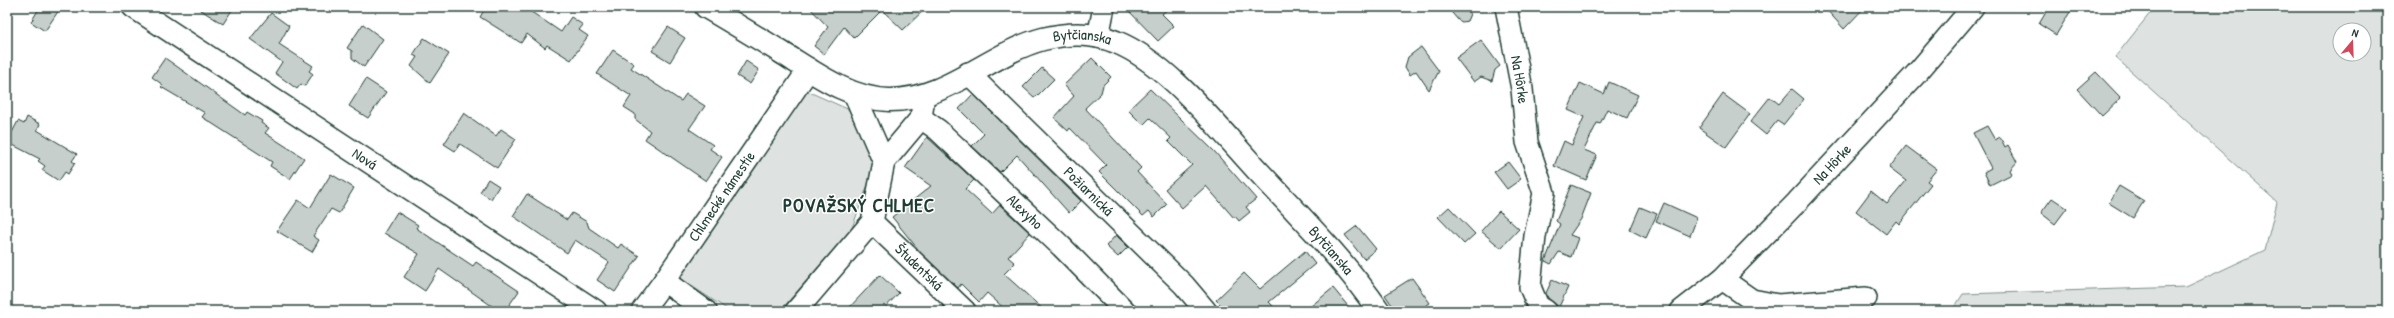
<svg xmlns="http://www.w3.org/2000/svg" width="2394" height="318" font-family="'Patrick Hand',sans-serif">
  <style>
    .green { fill: #dee3e2; stroke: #7e908b; fill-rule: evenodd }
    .building { fill: #c7cfcc; stroke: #1f3d34 }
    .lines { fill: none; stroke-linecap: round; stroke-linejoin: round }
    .minor-casing { stroke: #1f3d34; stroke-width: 24 }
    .secondary-casing { stroke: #1f3d34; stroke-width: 25 }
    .minor { stroke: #fff; stroke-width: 21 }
    .secondary { stroke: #fff; stroke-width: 22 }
    .labels { text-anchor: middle; stroke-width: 3; stroke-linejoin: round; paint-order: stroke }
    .street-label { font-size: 15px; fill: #1f3d34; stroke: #fff }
    .district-label { font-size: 19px; font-weight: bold; letter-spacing: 1px; fill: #1f3d34; stroke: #fff }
  </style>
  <rect width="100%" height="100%" fill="#fff"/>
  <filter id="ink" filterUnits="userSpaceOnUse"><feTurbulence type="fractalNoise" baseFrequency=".025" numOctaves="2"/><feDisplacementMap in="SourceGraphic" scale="8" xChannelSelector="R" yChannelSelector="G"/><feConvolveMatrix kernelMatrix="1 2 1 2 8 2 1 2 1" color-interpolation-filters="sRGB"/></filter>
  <g filter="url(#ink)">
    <path class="green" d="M 2155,7 L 2387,7 L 2387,311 L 1952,311 L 1963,294 L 2186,287 L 2265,250 L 2277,202 L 2115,57 ZM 2340,30 L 2364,30 L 2364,54 L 2340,54 Z
      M 807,91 L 852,111 L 874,168 L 852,228 L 780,311 L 730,311 L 679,278 Z"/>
    <path class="building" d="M 40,7 L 61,7 L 45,31 L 31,22 Z
      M 196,7 L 234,7 L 223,24 Z
      M 486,7 L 524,7 L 561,32 L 571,17 L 583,25 L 579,30 L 588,36 L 571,60 L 547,45 L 545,48 L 527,34 L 521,43 L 480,17 Z
      M 809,7 L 927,7 L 903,30 L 882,10 L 854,38 L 844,27 L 824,54 L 814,46 L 828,27 Z
      M 1125,7 L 1170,7 L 1162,14 L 1174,26 L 1158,41 Z
      M 1447,7 L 1466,7 L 1470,14 L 1467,21 L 1462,22 L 1458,20 Z
      M 1824,7 L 1865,7 L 1844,29 Z
      M 2049,7 L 2073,7 L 2056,35 L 2039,24 Z
      M 271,13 L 289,26 L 279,44 L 313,66 L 309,71 L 313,74 L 305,86 L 301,84 L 297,89 L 275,73 L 282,62 L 250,39 Z
      M 363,24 L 383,39 L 364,67 L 352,58 L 352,51 L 347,48 Z
      M 668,27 L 685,38 L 670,62 L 652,51 Z
      M 424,38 L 449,54 L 430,83 L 411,66 L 417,57 L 413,55 Z
      M 1481,40 L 1500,66 L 1495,70 L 1492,81 L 1481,77 L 1474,82 L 1456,58 Z
      M 1421,47 L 1439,71 L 1429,90 L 1416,71 L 1410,75 L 1405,67 L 1408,57 Z
      M 613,50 L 634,64 L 631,68 L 681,101 L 686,94 L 705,106 L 689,129 L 713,145 L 710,149 L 722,157 L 706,181 L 645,139 L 650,131 L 635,119 L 635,114 L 624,107 L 631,96 L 597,74 Z
      M 165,58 L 245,115 L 247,112 L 262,121 L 261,123 L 269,128 L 265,133 L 304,158 L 290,179 L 270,166 L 272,162 L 202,117 L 205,113 L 161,87 L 163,85 L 152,77 Z
      M 1092,58 L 1111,77 L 1103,85 L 1101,93 L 1085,108 L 1141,168 L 1137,172 L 1167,204 L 1154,217 L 1149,211 L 1143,216 L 1099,172 L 1106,165 L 1070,128 L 1068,131 L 1054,118 L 1074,96 L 1064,85 Z
      M 746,61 L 759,70 L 750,84 L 737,76 Z
      M 1042,68 L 1054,79 L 1035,98 L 1023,87 Z
      M 2096,72 L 2121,98 L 2102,116 L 2077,89 Z
      M 366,79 L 386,92 L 368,118 L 349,106 Z
      M 1609,82 L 1638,95 L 1627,118 L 1607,109 L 1600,124 L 1597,123 L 1584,150 L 1597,155 L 1586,180 L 1554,166 L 1564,141 L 1572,145 L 1584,117 L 1568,110 L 1580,83 L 1604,94 Z
      M 1150,89 L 1214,151 L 1256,199 L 1246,207 L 1250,212 L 1239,221 L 1235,216 L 1234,218 L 1206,186 L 1182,208 L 1165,189 L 1192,165 L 1168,141 L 1171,138 L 1150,118 L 1143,125 L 1128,110 Z
      M 1792,89 L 1804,99 L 1783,125 L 1777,121 L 1766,135 L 1750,122 L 1770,97 L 1779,104 Z
      M 973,94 L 1081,201 L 1069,213 L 1017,155 L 1000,172 L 972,146 L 984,134 L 959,109 Z
      M 1723,94 L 1750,114 L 1726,147 L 1699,128 Z
      M 464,113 L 496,136 L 501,129 L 516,139 L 497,168 L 460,144 L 455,151 L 444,144 Z
      M 27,117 L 40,124 L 37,130 L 77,154 L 72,161 L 75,163 L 68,174 L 65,172 L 59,181 L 42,170 L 45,166 L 38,161 L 40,159 L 7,142 L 18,121 L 24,124 Z
      M 1987,126 L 1995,140 L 2000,137 L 2005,147 L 2008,145 L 2017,162 L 2010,170 L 2012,174 L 1990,185 L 1984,172 L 1991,168 L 1973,133 Z
      M 927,137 L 974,180 L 965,189 L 992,214 L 1000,205 L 1030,233 L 1008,257 L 1015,263 L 1004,274 L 1045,311 L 1007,311 L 987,293 L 979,302 L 961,284 L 958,288 L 921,253 L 892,217 L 931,186 L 905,168 Z
      M 1906,146 L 1937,169 L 1927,181 L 1931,184 L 1899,224 L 1896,221 L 1886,234 L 1856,211 L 1871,191 L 1887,204 L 1906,181 L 1889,168 Z
      M 1508,162 L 1521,179 L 1507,189 L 1494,172 Z
      M 331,174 L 354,188 L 339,213 L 331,209 L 313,236 L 319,240 L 312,252 L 277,231 L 298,200 L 310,208 Z
      M 488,179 L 499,186 L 491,199 L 480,192 Z
      M 1571,185 L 1591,193 L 1581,219 L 1570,235 L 1578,238 L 1571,257 L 1559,252 L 1551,264 L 1545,261 L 1560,224 L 1556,221 Z
      M 2119,186 L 2144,201 L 2133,218 L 2109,203 Z
      M 527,194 L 567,220 L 572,213 L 587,222 L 589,228 L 618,248 L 621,244 L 639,256 L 615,292 L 597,280 L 609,262 L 575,240 L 567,253 L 513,216 Z
      M 2052,198 L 2067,208 L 2055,224 L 2041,213 Z
      M 1664,203 L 1697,218 L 1690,236 L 1656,221 Z
      M 1449,207 L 1475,234 L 1464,244 L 1438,217 Z
      M 1640,207 L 1657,214 L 1646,238 L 1630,230 Z
      M 1499,211 L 1519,229 L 1501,248 L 1481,231 Z
      M 397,212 L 418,225 L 416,228 L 473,266 L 476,262 L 519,291 L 505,311 L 499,311 L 439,269 L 425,291 L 404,277 L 419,254 L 384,233 Z
      M 1357,226 L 1376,249 L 1364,259 L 1345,235 Z
      M 1116,235 L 1128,247 L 1118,257 L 1106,246 Z
      M 1305,251 L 1315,264 L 1269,302 L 1278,311 L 1227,311 L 1216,300 L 1244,273 L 1260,289 Z
      M 880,275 L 899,293 L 882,311 L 846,311 Z
      M 1412,278 L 1430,303 L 1418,311 L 1396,311 L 1385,295 Z
      M 1552,280 L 1568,287 L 1559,307 L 1548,298 L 1546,293 Z
      M 1333,288 L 1352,311 L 1305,311 Z"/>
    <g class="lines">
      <defs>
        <g id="minor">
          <path id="s1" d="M 133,7 L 596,311"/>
          <path id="s2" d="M 1506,7 L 1522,89 L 1527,142 L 1544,193 L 1535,236 L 1530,287 L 1538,306 L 1546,311"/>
          <path d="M 1098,37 L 1104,7"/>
          <path id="s3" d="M 968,73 L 1184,285 L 1206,311"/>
          <path id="s4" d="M 921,118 L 938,130 L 1061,246 L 1125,311"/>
          <path d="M 884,162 L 921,118 L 923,104"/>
          <path id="s5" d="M 872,222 L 965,311"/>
          <path d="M 1722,279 L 1752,300 L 1778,305 L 1866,298"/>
          <path d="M 642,311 L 664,281"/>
          <path id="s6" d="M 706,311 L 664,281 L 809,69"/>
          <path d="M 796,311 L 872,222 L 884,162 L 854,93"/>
          <path id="s7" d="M 1681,311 L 1722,279 L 1797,202 L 1916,74 L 1973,7"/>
        </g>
        <g id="secondary">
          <path id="s8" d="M 706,7 C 732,22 758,38 784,54 C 816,74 850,99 889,100 C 946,101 990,53 1043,39 C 1067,33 1093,32 1116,42 C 1168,63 1218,128 1257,170 C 1299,215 1344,260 1379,311"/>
        </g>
      </defs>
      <use href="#minor" class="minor-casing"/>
      <use href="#secondary" class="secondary-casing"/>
      <use href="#minor" class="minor"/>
      <use href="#secondary" class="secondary"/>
    </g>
  </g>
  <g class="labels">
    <g class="street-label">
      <text dy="5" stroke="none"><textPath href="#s8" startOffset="414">Bytčianska</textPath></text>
      <text dy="5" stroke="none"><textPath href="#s2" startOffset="74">Na Hôrke</textPath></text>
      <text dy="5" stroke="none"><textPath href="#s1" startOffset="277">Nová</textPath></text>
      <text dy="5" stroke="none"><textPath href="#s7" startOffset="211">Na Hôrke</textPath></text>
      <text dy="5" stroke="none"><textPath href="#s3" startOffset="169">Požiarnická</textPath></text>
      <text dy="5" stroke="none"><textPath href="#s6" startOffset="154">Chlmecké námestie</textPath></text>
      <text dy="5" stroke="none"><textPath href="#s4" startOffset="140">Alexyho</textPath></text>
      <text dy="5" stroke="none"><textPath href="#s8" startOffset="750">Bytčianska</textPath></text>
      <text dy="5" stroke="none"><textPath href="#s5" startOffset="65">Študentská</textPath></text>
    </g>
    <g class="district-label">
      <text x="859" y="212">POVAŽSKÝ CHLMEC</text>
    </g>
  </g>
  <rect width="2394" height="318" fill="none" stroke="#fff" stroke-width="24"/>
  <rect x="12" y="12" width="2370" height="294" fill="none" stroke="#1f3d34" stroke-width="1.5" filter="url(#ink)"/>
  <g transform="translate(2352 42) rotate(19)"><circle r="19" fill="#ffffff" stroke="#a5b1ae"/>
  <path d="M0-3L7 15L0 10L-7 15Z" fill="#d1495b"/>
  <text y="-6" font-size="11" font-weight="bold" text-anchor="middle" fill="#1f3d34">N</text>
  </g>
</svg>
